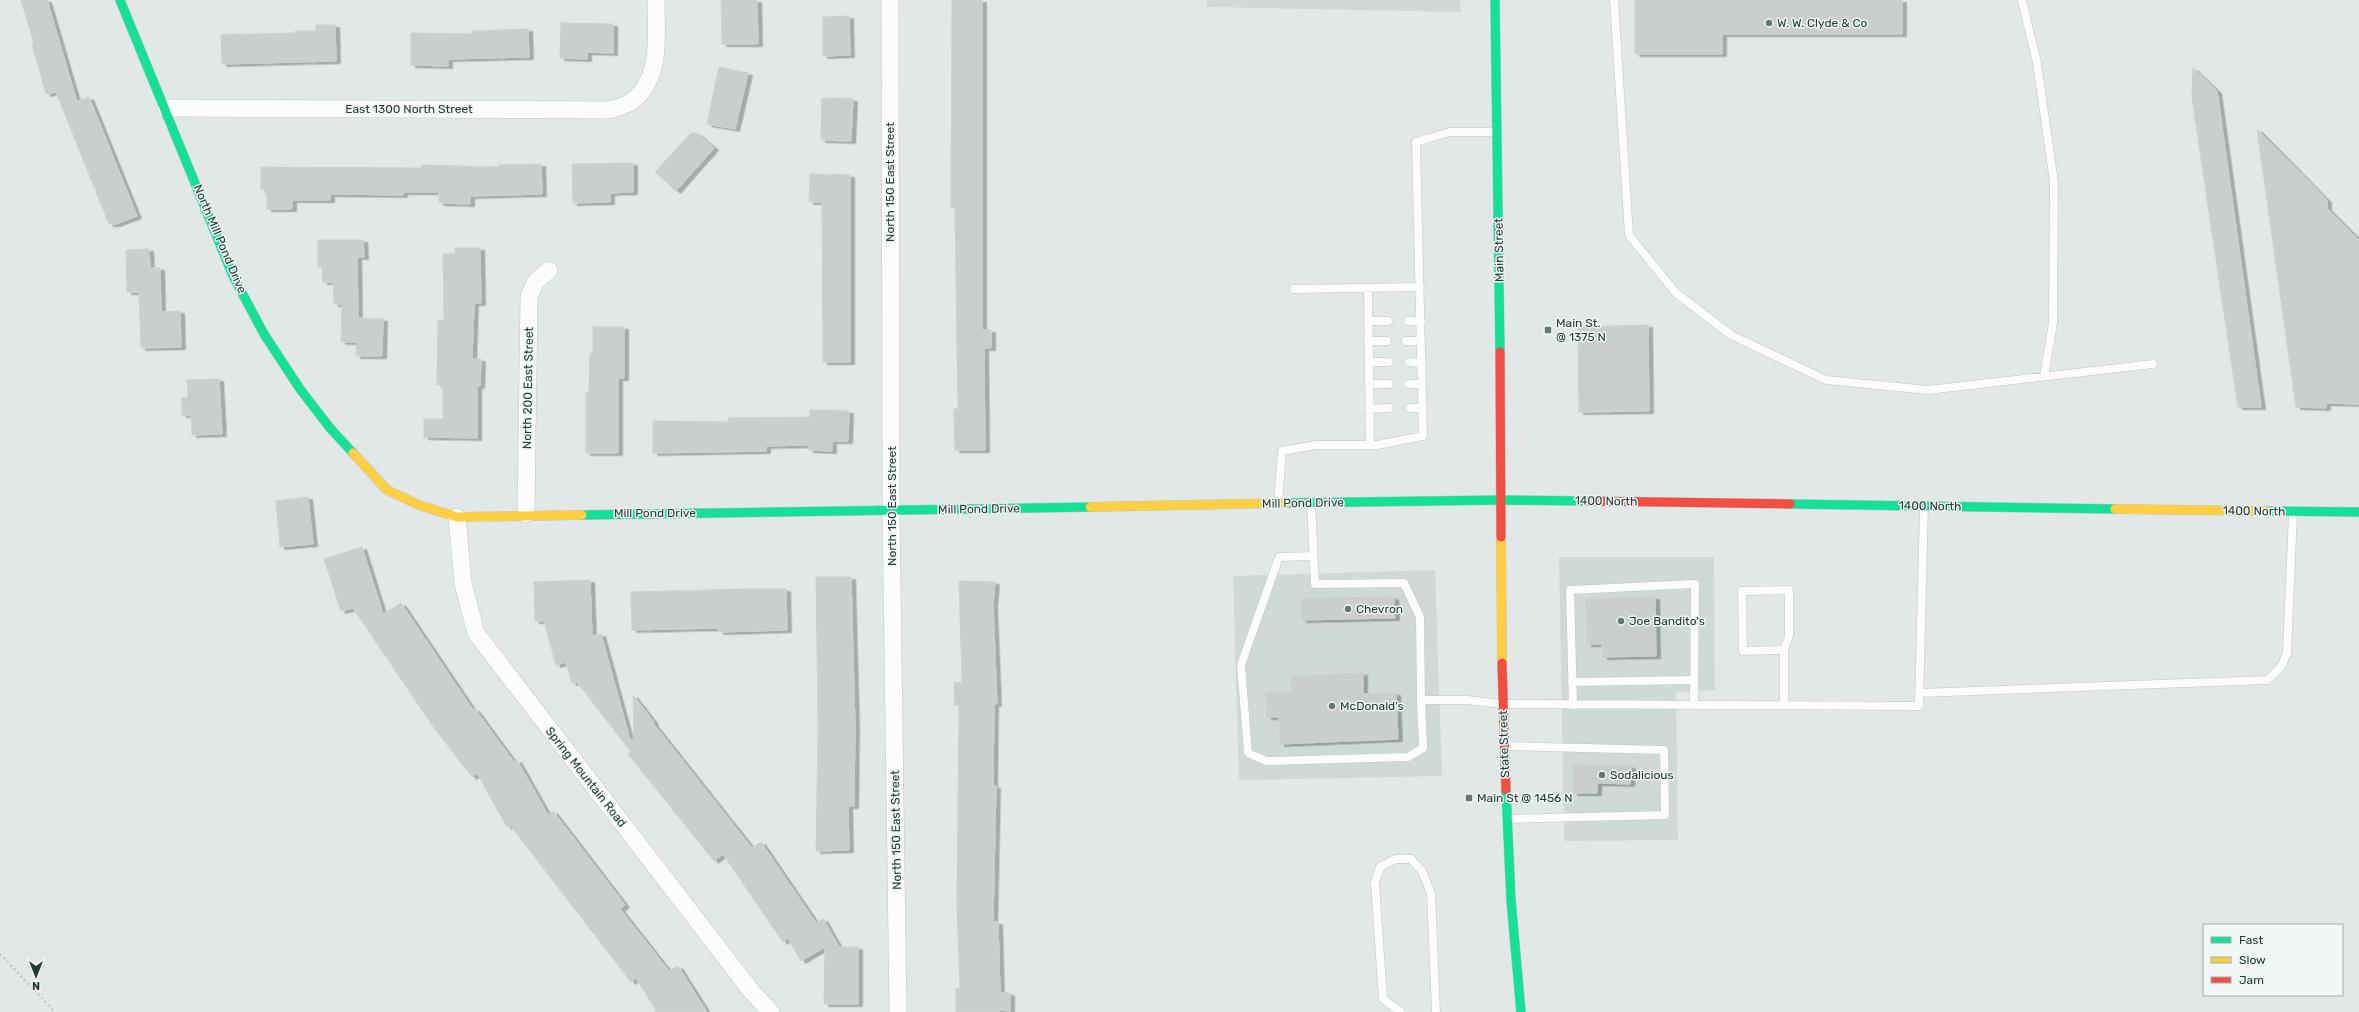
<svg xmlns="http://www.w3.org/2000/svg" width="2359" height="1012" font-family="Rubik,sans-serif">
  <style>
    .built { fill: #d0d9d7 }
    .building { fill: #cacfce; stroke: #cbd1d0; filter: url(#shadow) }
    .lines { fill: none; stroke-linecap: round; stroke-linejoin: round }
    .lane-casing { stroke: #bfc5c4; stroke-width: 9 }
    .street-casing { stroke: #bfc5c4; stroke-width: 18 }
    .fast-casing { stroke: #bfc5c4; stroke-width: 10 }
    .slow-casing { stroke: #bfc5c4; stroke-width: 10 }
    .jam-casing { stroke: #bfc5c4; stroke-width: 10 }
    .path { stroke: #c0c8c8; stroke-width: 2.5; stroke-dasharray: 2 3; stroke-linecap: butt }
    .lane { stroke: #fbfcfb; stroke-width: 8 }
    .street { stroke: #fbfcfb; stroke-width: 17 }
    .fast { stroke: #16e098; stroke-width: 9 }
    .slow { stroke: #ffcf43; stroke-width: 9 }
    .jam { stroke: #f24e42; stroke-width: 9 }
    .poi-dot { fill: #657775; stroke: #f0f7f5; stroke-width: 1.5 }
    .labels { text-anchor: middle; stroke-width: 3; stroke-linejoin: round; paint-order: stroke }
    .poi-label { font-size: 12px; fill: #223a38; stroke: #f0f7f5; text-anchor: start }
    .street-label { font-size: 12px; fill: #223a38; stroke: #f0f7f5 }
  </style>
  <defs>
    <filter id="shadow"><feDropShadow dx="4.5" dy="2.5" stdDeviation="0" flood-color="#0004"/></filter>
  </defs>
  <rect width="100%" height="100%" fill="#e2e8e7"/>
  <path class="built" d="M 1207,0 L 1460,0 L 1461,12 L 1207,7 Z
    M 1559,557 L 1714,557 L 1715,690 L 1676,692 L 1678,840 L 1564,841 Z
    M 1435,570 L 1442,776 L 1239,780 L 1233,576 Z"/>
  <path class="building" d="M 21,0 L 47,0 L 77,102 L 89,97 L 137,216 L 116,224 L 109,224 L 56,92 L 46,94 L 32,44 L 34,43 Z
    M 721,0 L 757,0 L 758,44 L 722,44 Z
    M 952,0 L 982,0 L 982,330 L 991,330 L 991,348 L 984,348 L 985,450 L 955,450 L 954,409 L 958,409 L 955,208 L 951,208 Z
    M 1635,0 L 1902,0 L 1902,34 L 1722,34 L 1722,54 L 1635,54 Z
    M 849,16 L 850,55 L 823,56 L 823,17 Z
    M 561,23 L 613,24 L 613,53 L 587,52 L 587,59 L 560,58 Z
    M 316,25 L 335,25 L 336,61 L 222,64 L 221,35 L 295,33 L 295,31 L 316,31 Z
    M 528,29 L 529,57 L 448,59 L 448,66 L 411,65 L 411,33 L 472,34 L 472,31 Z
    M 719,67 L 748,73 L 735,129 L 707,124 Z
    M 2193,68 L 2217,91 L 2261,407 L 2238,407 L 2192,98 Z
    M 822,98 L 853,99 L 851,141 L 821,140 Z
    M 2257,129 L 2327,200 L 2327,208 L 2359,240 L 2359,404 L 2326,403 L 2326,408 L 2296,407 Z
    M 691,133 L 697,133 L 714,148 L 676,191 L 655,172 Z
    M 633,163 L 633,192 L 610,193 L 610,202 L 573,203 L 572,164 Z
    M 541,164 L 542,194 L 470,196 L 470,204 L 439,203 L 439,192 L 403,192 L 403,195 L 330,194 L 330,200 L 292,200 L 292,209 L 267,209 L 267,190 L 261,190 L 261,167 L 421,168 L 422,165 L 499,167 L 499,165 Z
    M 810,174 L 850,175 L 850,362 L 823,362 L 822,202 L 809,202 Z
    M 318,240 L 363,240 L 364,257 L 357,257 L 358,318 L 383,319 L 382,356 L 356,356 L 357,342 L 341,342 L 342,304 L 334,304 L 333,282 L 323,282 L 322,266 L 318,267 Z
    M 455,248 L 480,248 L 481,303 L 474,303 L 472,359 L 481,359 L 480,386 L 477,386 L 477,438 L 424,437 L 424,419 L 443,419 L 443,385 L 437,385 L 438,320 L 444,320 L 443,254 L 455,254 Z
    M 149,249 L 150,268 L 160,268 L 161,312 L 180,311 L 181,347 L 141,348 L 139,292 L 127,292 L 126,250 Z
    M 1648,325 L 1649,411 L 1579,412 L 1578,327 Z
    M 593,327 L 624,327 L 624,378 L 618,378 L 618,453 L 586,453 L 586,393 L 589,393 L 590,353 L 593,353 Z
    M 219,379 L 222,434 L 192,435 L 191,415 L 182,415 L 182,398 L 188,398 L 187,380 Z
    M 810,410 L 849,411 L 848,441 L 832,441 L 832,451 L 809,450 L 809,445 L 766,446 L 766,451 L 653,453 L 653,421 L 728,422 L 728,418 L 810,417 Z
    M 308,497 L 313,544 L 280,547 L 276,501 Z
    M 362,547 L 383,614 L 401,603 L 473,710 L 475,709 L 514,762 L 517,760 L 548,815 L 553,811 L 625,905 L 620,909 L 669,971 L 678,966 L 707,1012 L 657,1012 L 636,978 L 631,982 L 510,825 L 507,827 L 477,773 L 472,777 L 432,725 L 353,608 L 341,611 L 324,559 Z
    M 816,577 L 851,577 L 855,726 L 854,806 L 848,806 L 849,850 L 816,851 L 818,726 Z
    M 590,580 L 592,636 L 601,634 L 630,740 L 634,739 L 633,695 L 654,722 L 653,723 L 752,848 L 761,842 L 816,923 L 823,919 L 839,947 L 858,947 L 858,1004 L 824,1004 L 825,947 L 801,961 L 788,938 L 783,942 L 723,854 L 714,861 L 628,754 L 631,752 L 577,682 L 572,683 L 566,662 L 556,665 L 544,621 L 535,621 L 534,582 Z
    M 959,581 L 995,582 L 993,605 L 997,704 L 994,704 L 993,786 L 996,786 L 993,922 L 998,922 L 1000,993 L 1010,993 L 1010,1011 L 999,1010 L 999,1012 L 956,1012 L 956,988 L 960,988 L 957,908 L 959,705 L 955,705 L 954,683 L 962,682 Z
    M 744,589 L 786,589 L 787,630 L 719,632 L 719,628 L 632,630 L 631,592 Z
    M 1394,597 L 1395,618 L 1302,620 L 1301,599 Z
    M 1655,597 L 1656,656 L 1603,657 L 1602,644 L 1587,644 L 1586,599 Z
    M 1363,673 L 1363,694 L 1396,693 L 1398,739 L 1280,744 L 1279,717 L 1267,717 L 1266,693 L 1292,692 L 1291,676 Z
    M 1573,765 L 1631,766 L 1630,784 L 1597,783 L 1597,793 L 1573,793 Z"/>
  <g class="lines">
    <defs>
      <path id="lane" d="M 1614,0 L 1629,235 L 1676,293 L 1731,335 L 1826,380 L 1928,390 L 2153,364
        M 2022,0 L 2037,63 L 2054,182 L 2053,323 L 2044,376
        M 1368,288 L 1370,445
        M 1294,289 L 1420,287
        M 1368,321 L 1388,321
        M 1408,321 L 1421,321
        M 1368,341 L 1387,341
        M 1406,341 L 1421,341
        M 1369,362 L 1389,362
        M 1409,362 L 1422,363
        M 1369,384 L 1389,384
        M 1408,384 L 1422,384
        M 1410,408 L 1423,408
        M 1369,409 L 1389,408
        M 1278,503 L 1282,451 L 1316,445 L 1377,445 L 1423,436 L 1416,142 L 1450,132 L 1496,132
        M 1311,503 L 1315,584 L 1404,583 L 1420,617 L 1421,700 L 1467,700 L 1502,704 L 1919,706 L 1924,507
        M 1313,556 L 1279,557 L 1241,665 L 1248,753 L 1266,761 L 1408,757 L 1423,748 L 1421,700
        M 1784,650 L 1743,651 L 1742,591 L 1789,590 L 1789,636 L 1784,650 L 1784,705
        M 1572,682 L 1694,680
        M 1920,693 L 2267,680 L 2281,667 L 2287,653 L 2293,513
        M 1573,705 L 1570,590 L 1695,584 L 1694,705
        M 1506,746 L 1664,750 L 1665,815 L 1508,819
        M 1401,1012 L 1383,999 L 1375,883 L 1380,867 L 1395,859 L 1411,859 L 1422,871 L 1431,893 L 1436,1012"/>
      <path id="street" d="M 890,0 L 891,511 L 898,1012
        M 166,108 L 609,110 C 615,108 623,106 629,103 C 663,81 656,35 656,0
        M 526,514 L 529,296 L 536,281 L 549,270
        M 457,517 L 463,583 L 476,633 L 752,992 L 771,1012"/>
      <path id="fast" d="M 120,0 L 233,276 L 264,334 L 300,389 L 330,428 L 353,453
        M 1495,0 L 1500,352
        M 1287,503 L 1501,500 L 1587,501
        M 1790,504 L 2115,509
        M 2267,511 L 2359,512
        M 582,515 L 1090,507
        M 1506,790 L 1511,900 L 1521,1012"/>
      <path id="slow" d="M 353,453 L 387,490 L 419,505 L 457,517 L 582,515
        M 1090,507 L 1287,503
        M 2115,509 L 2267,511
        M 1501,537 L 1502,663"/>
      <path id="jam" d="M 1500,352 L 1501,537
        M 1587,501 L 1790,504
        M 1502,663 L 1506,790"/>
    </defs>
    <use href="#lane" class="lane-casing"/>
    <use href="#street" class="street-casing"/>
    <use href="#fast" class="fast-casing"/>
    <use href="#slow" class="slow-casing"/>
    <use href="#jam" class="jam-casing"/>
    <path class="path" d="M 0,954 L 55,1012"/>
    <use href="#lane" class="lane"/>
    <use href="#street" class="street"/>
    <use href="#fast" class="fast"/>
    <use href="#slow" class="slow"/>
    <use href="#jam" class="jam"/>
  </g>
  <g class="poi-dot">
    <circle cx="1769" cy="23" r="4"/>
    <rect x="1544" y="326" width="8" height="8" rx="2"/>
    <circle cx="1348" cy="609" r="4"/>
    <circle cx="1621" cy="621" r="4"/>
    <circle cx="1332" cy="706" r="4"/>
    <circle cx="1602" cy="775" r="4"/>
    <rect x="1465" y="794" width="8" height="8" rx="2"/>
  </g>
  <g class="labels">
    <g class="poi-label">
      <text x="1777" y="27">W. W. Clyde &amp; Co</text>
      <text x="1556" y="327">Main St.<tspan x="1556" dy="14">@ 1375 N</tspan></text>
      <text x="1356" y="613">Chevron</text>
      <text x="1629" y="625">Joe Bandito's</text>
      <text x="1340" y="710">McDonald's</text>
      <text x="1610" y="779">Sodalicious</text>
      <text x="1477" y="802">Main St @ 1456 N</text>
    </g>
    <g class="street-label">
      <text x="409" y="113">East 1300 North Street</text>
      <text transform="translate(890 182) rotate(-90)" y="4">North 150 East Street</text>
      <text transform="translate(220 239) rotate(67)" y="4">North Mill Pond Drive</text>
      <text transform="translate(1499 250) rotate(-91)" y="4">Main Street</text>
      <text transform="translate(528 388) rotate(-89)" y="4">North 200 East Street</text>
      <text transform="translate(1606 501) rotate(1)" y="4">1400 North</text>
      <text transform="translate(1303 503) rotate(-1)" y="4">Mill Pond Drive</text>
      <text transform="translate(892 506) rotate(-90)" y="4">North 150 East Street</text>
      <text transform="translate(1930 506) rotate(1)" y="4">1400 North</text>
      <text transform="translate(979 509) rotate(-1)" y="4">Mill Pond Drive</text>
      <text transform="translate(2254 511) rotate(1)" y="4">1400 North</text>
      <text x="655" y="517">Mill Pond Drive</text>
      <text transform="translate(1504 744) rotate(-92)" y="4">State Street</text>
      <text transform="translate(586 777) rotate(52)" y="4">Spring Mountain Road</text>
      <text transform="translate(896 830) rotate(-91)" y="4">North 150 East Street</text>
    </g>
  </g>
  <rect x="2203" y="924" width="140" height="72" fill="#f0f7f5" stroke="#9eaba9"/>
  <rect x="2211" y="937" width="20" height="6" fill="#16e098" stroke="#9eaba9"/>
  <text x="2239" y="944" font-size="12" fill="#223a38">Fast</text>
  <rect x="2211" y="957" width="20" height="6" fill="#ffcf43" stroke="#9eaba9"/>
  <text x="2239" y="964" font-size="12" fill="#223a38">Slow</text>
  <rect x="2211" y="977" width="20" height="6" fill="#f24e42" stroke="#9eaba9"/>
  <text x="2239" y="984" font-size="12" fill="#223a38">Jam</text>
  <g transform="translate(36 976) rotate(180)" stroke="#f0f7f5" stroke-width="3" paint-order="stroke">
  <path d="M0-3L7 15L0 10L-7 15Z" fill="#223a38"/>
  <text y="-6" font-size="11" font-weight="bold" text-anchor="middle" fill="#223a38">N</text>
  </g>
</svg>
